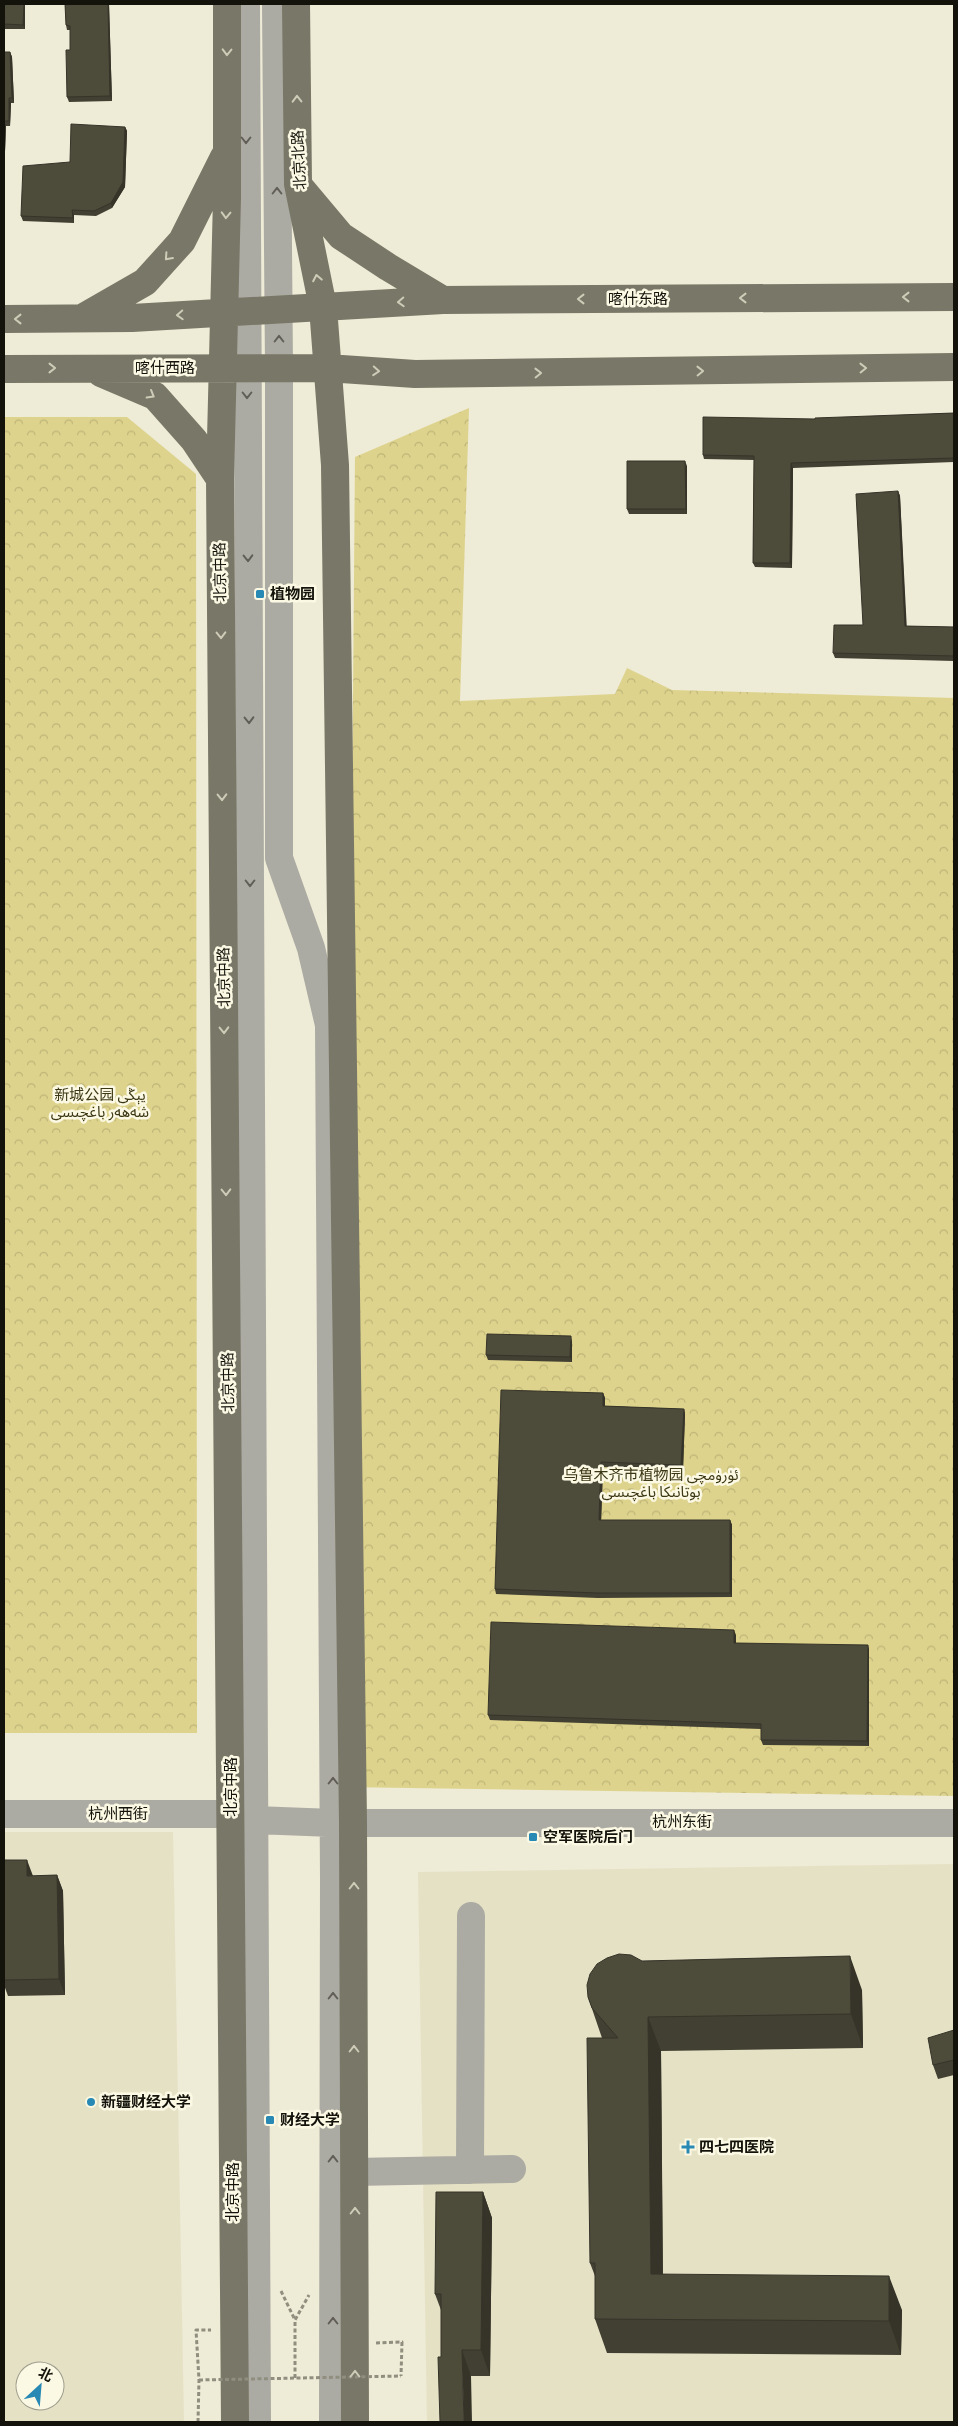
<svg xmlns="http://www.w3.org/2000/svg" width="958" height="2426" font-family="Cabin,'Noto Sans Arabic','Noto Sans SC',sans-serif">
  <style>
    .built { fill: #e5e1c5; fill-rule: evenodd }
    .park { fill: url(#park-crowns) }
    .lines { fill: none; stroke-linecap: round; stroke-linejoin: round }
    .path { stroke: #908e7f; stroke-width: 3; stroke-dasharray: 4 2.5; stroke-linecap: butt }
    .minor { stroke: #acaba3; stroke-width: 28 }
    .major { stroke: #797767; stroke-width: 28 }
    .path-bridge { stroke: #908e7f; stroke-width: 3; stroke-dasharray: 4 2.5; stroke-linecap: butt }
    .wall { fill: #424032 }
    .shaded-wall { fill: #363429 }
    .building { fill: #4d4b3a; stroke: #363429 }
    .oneway { stroke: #ceccb8 }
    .oneway2 { stroke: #605e57 }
    .poi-dot { fill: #2889b4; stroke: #fbf9e4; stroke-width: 2 }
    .labels { text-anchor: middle; stroke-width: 5; stroke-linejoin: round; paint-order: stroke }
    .street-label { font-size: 15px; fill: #13120b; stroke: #fbf9e4 }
    .poi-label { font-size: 15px; font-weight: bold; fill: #13120b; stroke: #fbf9e4; text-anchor: start }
    .park-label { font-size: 15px; fill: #3b3613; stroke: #fbf9e4 }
  </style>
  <defs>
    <pattern id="park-crowns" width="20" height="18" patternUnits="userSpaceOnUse" patternTransform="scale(1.25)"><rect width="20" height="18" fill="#ded38c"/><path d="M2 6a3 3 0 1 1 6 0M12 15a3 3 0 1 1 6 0" fill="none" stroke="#beb477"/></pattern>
  </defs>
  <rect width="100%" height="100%" fill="#eeebd6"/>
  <path class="built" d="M 4,1832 L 173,1832 L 184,2422 L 4,2422 ZM 25,2371 L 55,2371 L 55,2401 L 25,2401 Z
    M 954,1864 L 954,2422 L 427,2422 L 418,1872 Z"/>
  <path class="park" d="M 469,408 L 460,701 L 615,694 L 627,668 L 672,690 L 954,698 L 954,1796 L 344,1787 L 355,457 Z
    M 4,417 L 127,417 L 196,474 L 197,1733 L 4,1733 Z"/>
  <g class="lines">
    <path class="path" d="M 281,2291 L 295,2320 L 309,2295
      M 376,2343 L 402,2342 L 401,2376
      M 295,2378 L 295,2320
      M 198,2422 L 199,2380 L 196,2330 L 211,2330"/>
    <path class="minor" d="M 246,4 L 257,2422
      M 276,4 L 279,368 L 279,858 L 311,948 L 329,1025 L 334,1879 L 333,2422
      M 4,1814 L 231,1814 L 255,1820 L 333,1823 L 954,1823
      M 470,2170 L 471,1916
      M 354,2172 L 512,2169"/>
    <path class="major" d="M 227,4 L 227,198 L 220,479 L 235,2422
      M 296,4 L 298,184 L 323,307 L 335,465 L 353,1822 L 355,2422
      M 299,186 L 341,236 L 388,267 L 443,300
      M 84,317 L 145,282 L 182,241 L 224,157
      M 4,319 L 132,318 L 443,300 L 954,297
      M 4,369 L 327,368 L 415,374 L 954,367
      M 101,373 L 155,396 L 194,440 L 220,479"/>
    <path class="path-bridge" d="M 199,2380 L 401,2376"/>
  </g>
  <path class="wall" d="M 4,4 L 25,4 L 25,29 L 4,29 Z
    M 65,4 L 109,4 L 112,101 L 69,102 L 67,97 L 70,50 L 70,30 L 67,30 L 66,25 Z
    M 4,52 L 10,52 L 12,57 L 14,103 L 11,103 L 10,126 L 6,126 L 4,177 Z
    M 125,127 L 127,131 L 125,187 L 112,208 L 96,216 L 74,215 L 74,223 L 23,221 L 21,216 L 70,162 Z
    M 954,413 L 954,462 L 793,468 L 792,568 L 755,567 L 753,563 L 754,460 L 704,459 L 703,455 L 815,419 Z
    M 687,466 L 687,514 L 629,514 L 627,509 Z
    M 898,491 L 900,496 L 906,626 L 954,627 L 954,661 L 835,658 L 833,653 L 863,625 Z
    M 572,1341 L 572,1362 L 488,1360 L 486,1355 Z
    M 603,1393 L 605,1398 L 605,1406 L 684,1409 L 685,1414 L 683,1470 L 603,1467 L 601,1520 L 730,1520 L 732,1525 L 732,1597 L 598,1598 L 496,1594 L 495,1589 Z
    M 736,1635 L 736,1643 L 869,1649 L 869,1746 L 763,1745 L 761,1740 L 761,1729 L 490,1720 L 488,1715 Z
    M 4,1860 L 33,1876 L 57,1875 L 63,1891 L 65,1995 L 8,1996 L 4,1985 Z
    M 642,1961 L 862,1990 L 863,2048 L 661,2051 L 663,2274 L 902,2310 L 901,2355 L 607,2353 L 595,2319 L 595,2276 L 590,2263 L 602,2038 L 588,1997 Z
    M 954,2030 L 954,2075 L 938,2079 L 933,2065 Z
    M 483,2192 L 492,2218 L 490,2376 L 471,2376 L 441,2357 L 441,2310 L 435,2294 Z"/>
  <path class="shaded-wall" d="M 24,4 L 25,4 L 25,29 L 23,25 Z
    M 108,4 L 109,4 L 112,101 L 110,96 Z
    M 10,52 L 12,57 L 14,103 L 12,98 Z
    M 9,98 L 11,103 L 10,126 L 9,121 Z
    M 4,121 L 6,126 L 4,177 Z
    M 125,127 L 127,131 L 125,187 L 112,208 L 111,203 Z
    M 72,210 L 74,215 L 74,223 L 73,218 Z
    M 685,461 L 687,466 L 687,514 L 686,509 Z
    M 791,463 L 793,468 L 792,568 L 790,563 Z
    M 898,491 L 900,496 L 907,631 L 905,626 Z
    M 571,1336 L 572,1341 L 572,1362 L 570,1357 Z
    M 603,1393 L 605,1398 L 605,1410 L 603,1406 Z
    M 684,1409 L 685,1414 L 683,1470 L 681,1465 Z
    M 601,1462 L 603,1467 L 601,1525 L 599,1520 Z
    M 730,1520 L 732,1525 L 732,1597 L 730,1593 Z
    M 734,1630 L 736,1635 L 736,1648 L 734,1643 Z
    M 868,1645 L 869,1649 L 869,1746 L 867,1741 Z
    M 27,1860 L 33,1876 L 27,1876 Z
    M 57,1875 L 63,1891 L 65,1995 L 59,1979 Z
    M 850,1956 L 862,1990 L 863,2048 L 851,2014 Z
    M 648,2017 L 661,2051 L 663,2308 L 651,2274 Z
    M 483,2192 L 492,2218 L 490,2376 L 481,2350 Z
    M 889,2276 L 902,2310 L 901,2355 L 889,2321 Z
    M 462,2350 L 471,2376 L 472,2422 L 464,2422 Z"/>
  <path class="building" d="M 4,4 L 24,4 L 23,25 L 4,24 Z
    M 65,4 L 108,4 L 110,96 L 67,97 L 66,50 L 70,50 L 70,26 L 66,25 Z
    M 4,52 L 10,52 L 12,98 L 9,98 L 9,121 L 4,121 L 4,123 Z
    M 71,124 L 125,127 L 123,182 L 111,203 L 94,211 L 72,210 L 73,218 L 21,216 L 23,166 L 70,162 Z
    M 954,413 L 954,458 L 791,463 L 790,563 L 753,563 L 754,456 L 703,455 L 703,417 L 815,419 L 815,418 Z
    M 627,461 L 685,461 L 686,509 L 627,509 Z
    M 898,491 L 905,626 L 954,627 L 954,656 L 833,653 L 834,625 L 863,625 L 856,494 Z
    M 487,1334 L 571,1336 L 570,1357 L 486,1355 Z
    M 501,1390 L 603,1393 L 603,1406 L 684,1409 L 681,1465 L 601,1462 L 599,1520 L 730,1520 L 730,1593 L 597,1593 L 495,1589 Z
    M 491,1622 L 734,1630 L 734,1643 L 868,1645 L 867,1741 L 761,1740 L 761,1724 L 488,1715 Z
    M 4,1860 L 27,1860 L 27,1876 L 57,1875 L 59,1979 L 4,1980 Z
    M 619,1954 L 631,1955 L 642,1961 L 850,1956 L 851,2014 L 648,2017 L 651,2274 L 889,2276 L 889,2321 L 595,2319 L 595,2263 L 590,2263 L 587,2038 L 618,2038 L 592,2008 L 588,1997 L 587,1985 L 590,1974 L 597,1964 L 607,1958 Z
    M 954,2030 L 954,2060 L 933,2065 L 928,2038 Z
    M 436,2192 L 483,2192 L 481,2350 L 462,2350 L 464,2422 L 440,2422 L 438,2357 L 441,2357 L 441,2294 L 435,2294 Z"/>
  <defs><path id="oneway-chevron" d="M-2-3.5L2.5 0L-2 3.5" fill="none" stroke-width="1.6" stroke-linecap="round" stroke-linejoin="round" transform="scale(1.25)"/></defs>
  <g class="oneway">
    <use href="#oneway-chevron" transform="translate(227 52) rotate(91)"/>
    <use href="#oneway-chevron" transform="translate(297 99) rotate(-91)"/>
    <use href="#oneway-chevron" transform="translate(226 215) rotate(92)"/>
    <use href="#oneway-chevron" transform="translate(168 257) rotate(132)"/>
    <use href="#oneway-chevron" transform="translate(317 278) rotate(-101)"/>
    <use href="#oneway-chevron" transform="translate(906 297) rotate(180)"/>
    <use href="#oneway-chevron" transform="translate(743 298) rotate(180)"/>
    <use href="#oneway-chevron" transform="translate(581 299) rotate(180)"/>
    <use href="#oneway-chevron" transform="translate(401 302) rotate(177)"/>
    <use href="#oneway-chevron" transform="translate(180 315) rotate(177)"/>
    <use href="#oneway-chevron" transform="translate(18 319) rotate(180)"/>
    <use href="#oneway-chevron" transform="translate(52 368)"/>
    <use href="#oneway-chevron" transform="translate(863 368) rotate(-1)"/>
    <use href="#oneway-chevron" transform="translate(376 371) rotate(4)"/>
    <use href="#oneway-chevron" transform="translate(700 371) rotate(-1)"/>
    <use href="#oneway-chevron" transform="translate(538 373) rotate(-1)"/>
    <use href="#oneway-chevron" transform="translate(151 395) rotate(30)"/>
    <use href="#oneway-chevron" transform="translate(221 635) rotate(89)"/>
    <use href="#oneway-chevron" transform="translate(222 797) rotate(89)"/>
    <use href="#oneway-chevron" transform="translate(224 1030) rotate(89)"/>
    <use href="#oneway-chevron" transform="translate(226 1192) rotate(89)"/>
    <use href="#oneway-chevron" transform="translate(354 1886) rotate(-90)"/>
    <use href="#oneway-chevron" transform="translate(354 2049) rotate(-90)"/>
    <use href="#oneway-chevron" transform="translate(355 2211) rotate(-90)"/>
    <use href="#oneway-chevron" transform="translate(355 2374) rotate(-90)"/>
  </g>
  <g class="oneway2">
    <use href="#oneway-chevron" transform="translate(246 140) rotate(90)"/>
    <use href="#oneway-chevron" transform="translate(277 191) rotate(-90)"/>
    <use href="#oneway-chevron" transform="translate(279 339) rotate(-90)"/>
    <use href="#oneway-chevron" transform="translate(247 395) rotate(90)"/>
    <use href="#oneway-chevron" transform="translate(248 558) rotate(89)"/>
    <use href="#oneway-chevron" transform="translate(249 720) rotate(89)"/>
    <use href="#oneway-chevron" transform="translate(250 883) rotate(90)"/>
    <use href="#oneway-chevron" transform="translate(333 1781) rotate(-90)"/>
    <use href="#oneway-chevron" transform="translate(333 1996) rotate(-90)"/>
    <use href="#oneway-chevron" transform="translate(333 2159) rotate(-90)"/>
    <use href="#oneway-chevron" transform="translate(333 2321) rotate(-90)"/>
  </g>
  <g class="poi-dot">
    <rect x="255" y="589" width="10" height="10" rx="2.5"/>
    <rect x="528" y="1832" width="10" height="10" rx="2.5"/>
    <circle cx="91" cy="2102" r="5"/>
    <rect x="265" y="2115" width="10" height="10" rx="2.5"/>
    <path d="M685.5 2139.5h5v5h5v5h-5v5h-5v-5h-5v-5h5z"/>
  </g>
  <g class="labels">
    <g class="street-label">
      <text transform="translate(299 160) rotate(-93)" y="5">北京北路</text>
      <text x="638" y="304">喀什东路</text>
      <text x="165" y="373">喀什西路</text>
      <text transform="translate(220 572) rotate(-91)" y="5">北京中路</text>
      <text transform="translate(224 977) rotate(-91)" y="5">北京中路</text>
      <text transform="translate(228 1382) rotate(-91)" y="5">北京中路</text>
      <text transform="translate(231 1787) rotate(-90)" y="5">北京中路</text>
      <text x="118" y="1819">杭州西街</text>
      <text x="682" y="1827">杭州东街</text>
      <text transform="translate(233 2192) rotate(-90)" y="5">北京中路</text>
    </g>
    <g class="poi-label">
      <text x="270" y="599">植物园</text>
      <text x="543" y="1842">空军医院后门</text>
      <text x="101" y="2107">新疆财经大学</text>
      <text x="280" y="2125">财经大学</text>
      <text x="699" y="2152">四七四医院</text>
    </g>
    <g class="park-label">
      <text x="100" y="1100">新城公园 يېڭى<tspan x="100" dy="17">شەھەر باغچىسى</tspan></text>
      <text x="651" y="1480">乌鲁木齐市植物园 ئۈرۈمچى<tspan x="651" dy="17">بوتانىكا باغچىسى</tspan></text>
    </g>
  </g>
  <rect width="958" height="2426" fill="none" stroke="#13120b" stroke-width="10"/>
  <g transform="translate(40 2386) rotate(26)"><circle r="24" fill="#fbf9e4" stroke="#9e9d8d"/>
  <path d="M0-4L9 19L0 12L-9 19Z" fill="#2889b4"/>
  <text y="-8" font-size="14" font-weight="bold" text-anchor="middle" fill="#13120b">北</text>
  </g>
</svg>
